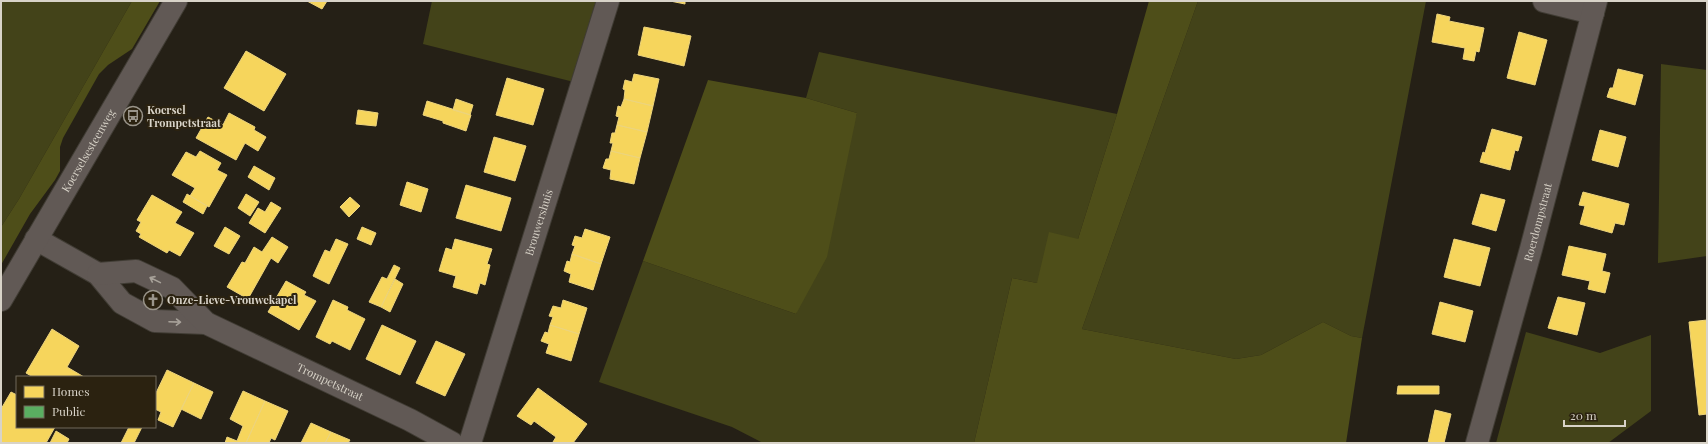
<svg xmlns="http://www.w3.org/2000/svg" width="1708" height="444" font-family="'Playfair Display',serif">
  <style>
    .green { fill: #434319 }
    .forest { fill: #4e4e19 }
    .homes { fill: #f6d55c; stroke: #edd47c }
    .public { fill: #5aae61; stroke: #80b980 }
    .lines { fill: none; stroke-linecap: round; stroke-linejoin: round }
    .minor-casing { stroke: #403c34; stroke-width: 24 }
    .minor { stroke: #615955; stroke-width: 22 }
    .oneway { stroke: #a8a29a }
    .labels { text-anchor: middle; stroke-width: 4; stroke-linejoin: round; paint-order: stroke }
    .poi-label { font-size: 11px; font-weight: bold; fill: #d8d3c8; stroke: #2b2210; text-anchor: start }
    .street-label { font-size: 11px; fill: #d8d3c8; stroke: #2b2210 }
  </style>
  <rect width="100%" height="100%" fill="#252016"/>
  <path class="green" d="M 1,1 L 132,1 L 19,199 L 1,227 Z
    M 432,1 L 598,1 L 574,82 L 423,44 Z
    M 1198,1 L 1426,1 L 1362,338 L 1351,336 L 1323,322 L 1261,355 L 1236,359 L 1082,329 Z
    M 819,52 L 1117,114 L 1078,239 L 1037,283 L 1012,278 L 974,443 L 763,443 L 732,427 L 599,382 L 643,261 L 796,314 L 857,113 L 806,98 Z
    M 1661,64 L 1707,70 L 1707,256 L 1658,263 Z
    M 1526,332 L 1600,353 L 1651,335 L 1651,411 L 1608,443 L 1496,443 Z"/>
  <path class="forest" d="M 132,1 L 160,1 L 132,49 L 108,65 L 99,74 L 63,138 L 60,147 L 60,171 L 55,180 L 30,214 L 1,265 L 1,227 L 19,199 Z
    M 1149,1 L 1198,1 L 1082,329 L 1236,359 L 1261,355 L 1323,322 L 1351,336 L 1362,338 L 1346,443 L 974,443 L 1012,278 L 1037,283 L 1049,232 L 1078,239 L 1117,114 Z
    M 708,80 L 806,98 L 857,113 L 827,257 L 796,314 L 643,261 Z"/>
  <path class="homes" d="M 307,1 L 327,1 L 322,9 Z
    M 670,1 L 685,1 L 685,4 Z
    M 1437,14 L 1450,17 L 1449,21 L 1484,28 L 1479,52 L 1476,51 L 1474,61 L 1463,59 L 1465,48 L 1432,42 Z
    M 644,27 L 691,36 L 684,66 L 638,55 Z
    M 1519,32 L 1547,40 L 1535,85 L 1507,78 Z
    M 246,51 L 286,74 L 264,111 L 224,88 Z
    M 1618,69 L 1643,75 L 1635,105 L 1607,97 L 1610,88 L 1613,88 Z
    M 634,74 L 659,79 L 653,106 L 624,99 L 625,90 L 623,89 L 625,80 L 632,82 Z
    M 507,78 L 544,89 L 533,125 L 496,115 Z
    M 456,99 L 473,105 L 470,115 L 453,110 Z
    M 624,99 L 653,106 L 647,132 L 617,125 L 619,117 L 616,116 L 618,106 L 621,107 Z
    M 427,101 L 471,115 L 466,131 L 443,123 L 443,121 L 423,115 Z
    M 358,110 L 378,113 L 376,126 L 356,124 Z
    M 229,113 L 255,127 L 254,130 L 266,137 L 258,151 L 245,143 L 236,160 L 196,138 L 208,117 L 223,125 Z
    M 617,125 L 647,132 L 640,158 L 611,151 L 613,143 L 610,143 L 612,133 L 615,133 Z
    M 1492,129 L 1522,137 L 1518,151 L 1515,150 L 1510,170 L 1480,162 L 1483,152 L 1485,153 Z
    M 1600,130 L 1626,137 L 1618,167 L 1592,160 Z
    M 494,137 L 526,146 L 515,181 L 484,172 Z
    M 200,151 L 221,163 L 217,170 L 227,175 L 209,207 L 190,196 L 195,188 L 172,175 L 186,152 L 196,157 Z
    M 611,151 L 640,158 L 634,184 L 610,179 L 611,170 L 603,168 L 606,159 L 609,159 Z
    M 254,166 L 275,178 L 269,190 L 248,177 Z
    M 407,182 L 428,189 L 421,212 L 400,205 Z
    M 466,185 L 511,198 L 501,231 L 456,218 Z
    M 1583,192 L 1629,204 L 1624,225 L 1615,223 L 1612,233 L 1580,224 L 1585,206 L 1579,205 Z
    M 187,194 L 207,206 L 203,214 L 183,202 Z
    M 246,194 L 259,202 L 250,216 L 238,208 Z
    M 1481,194 L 1505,200 L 1496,231 L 1472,224 Z
    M 152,195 L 182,212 L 175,223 L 194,233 L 180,256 L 169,250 L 167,253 L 139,237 L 141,234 L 136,231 L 141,222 L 137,220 Z
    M 350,197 L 360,206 L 349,217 L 340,207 Z
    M 271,202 L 281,208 L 265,233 L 249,223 L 258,208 L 265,212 Z
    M 225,227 L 240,236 L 229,254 L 214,246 Z
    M 362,227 L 376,233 L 371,245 L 357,239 Z
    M 585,229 L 610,237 L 601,264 L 572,254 L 575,246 L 572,245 L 575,236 L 582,238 Z
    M 272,237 L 288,247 L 278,263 L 271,258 L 248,299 L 227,287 L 242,262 L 245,263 L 254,247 L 262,252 Z
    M 336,239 L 348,244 L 329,284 L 313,276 L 325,250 L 330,252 Z
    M 455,239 L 492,249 L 487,264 L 490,265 L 485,285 L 480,283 L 477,294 L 453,287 L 456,276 L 439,271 L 446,248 L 452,250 Z
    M 1454,239 L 1490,248 L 1480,286 L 1444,277 Z
    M 1569,246 L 1606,254 L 1602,271 L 1610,273 L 1605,293 L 1588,289 L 1590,281 L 1562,275 Z
    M 572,254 L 601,264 L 593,290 L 569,282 L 571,274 L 564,271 L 567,261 L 570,262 Z
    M 394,265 L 400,268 L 381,307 L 369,302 L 382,277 L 387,279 Z
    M 395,279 L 403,284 L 390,312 L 381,307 Z
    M 286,281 L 306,292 L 304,295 L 316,301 L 299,330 L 268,312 Z
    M 1558,297 L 1585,303 L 1577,335 L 1548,328 Z
    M 333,300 L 348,307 L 347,310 L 365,319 L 350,350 L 332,341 L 330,344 L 316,337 Z
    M 563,300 L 587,308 L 579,334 L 550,325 L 553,317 L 549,316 L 553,306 L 561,308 Z
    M 1440,302 L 1473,311 L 1465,342 L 1432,334 Z
    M 1707,320 L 1707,414 L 1699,415 L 1689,322 Z
    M 382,325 L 416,341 L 400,375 L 366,359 Z
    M 550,325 L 579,334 L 571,361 L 546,353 L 549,344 L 541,341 L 545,332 L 548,333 Z
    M 52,329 L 79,346 L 67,367 L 84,377 L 33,377 L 26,373 Z
    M 436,341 L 465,354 L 445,396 L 416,383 Z
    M 167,370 L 194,383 L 173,427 L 158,420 L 161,412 L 155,409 L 155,395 Z
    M 194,383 L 213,392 L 201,419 L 181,409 Z
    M 1398,386 L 1439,386 L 1439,394 L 1397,394 Z
    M 538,388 L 587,424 L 573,443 L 555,443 L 553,442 L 556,437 L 534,421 L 531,425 L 517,416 Z
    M 243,391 L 265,401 L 246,443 L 225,443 L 227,437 L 237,441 L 243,426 L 230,419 Z
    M 11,392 L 17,395 L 17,427 L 55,427 L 46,443 L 1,443 L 1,409 Z
    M 265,401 L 288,411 L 275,440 L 271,438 L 269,443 L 246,443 Z
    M 1435,410 L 1451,414 L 1444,443 L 1428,443 Z
    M 311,423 L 331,432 L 325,443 L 301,443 Z
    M 129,427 L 142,427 L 134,443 L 121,443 Z
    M 56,431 L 69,439 L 67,443 L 50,443 Z
    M 331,432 L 350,440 L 348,443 L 325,443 Z"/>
  <path class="public" d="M 150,293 L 159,299 L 160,301 L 158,306 L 155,306 L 146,301 Z"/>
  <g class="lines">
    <defs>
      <g id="minor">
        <path d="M 1544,1 L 1593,13"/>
        <path d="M 36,239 L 98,274 L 122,303 L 155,321 L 206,323"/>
        <path id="s1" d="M 98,274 L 136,271 L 172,288 L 206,323 L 410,420 L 452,443"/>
        <path id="s2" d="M 1,300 L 176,1"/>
        <path id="s3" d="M 470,443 L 608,1"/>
        <path id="s4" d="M 1477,443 L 1531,249 L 1596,1"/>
      </g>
    </defs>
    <use href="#minor" class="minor-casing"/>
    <use href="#minor" class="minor"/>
  </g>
  <defs><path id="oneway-shaft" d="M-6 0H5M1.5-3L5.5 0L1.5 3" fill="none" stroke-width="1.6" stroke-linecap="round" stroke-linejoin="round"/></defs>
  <g class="oneway">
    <use href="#oneway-shaft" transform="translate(155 280) rotate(-154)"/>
    <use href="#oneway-shaft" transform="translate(175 322) rotate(2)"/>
  </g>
  <defs>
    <symbol id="bus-ring" viewBox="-11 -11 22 22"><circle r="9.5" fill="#2b2210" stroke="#99948a" stroke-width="1.5"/><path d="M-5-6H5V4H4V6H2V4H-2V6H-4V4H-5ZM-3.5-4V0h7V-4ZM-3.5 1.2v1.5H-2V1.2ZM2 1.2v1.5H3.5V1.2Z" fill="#99948a"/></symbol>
    <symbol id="church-ring" viewBox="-11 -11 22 22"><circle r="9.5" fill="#2b2210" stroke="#99948a" stroke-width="1.5"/><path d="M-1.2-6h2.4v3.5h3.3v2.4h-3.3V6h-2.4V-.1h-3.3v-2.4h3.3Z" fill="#99948a"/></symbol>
  </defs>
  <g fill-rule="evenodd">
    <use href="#bus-ring" x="122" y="105" width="22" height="22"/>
    <use href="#church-ring" x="142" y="289" width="22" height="22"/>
  </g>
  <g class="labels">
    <g class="poi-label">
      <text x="147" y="114">Koersel<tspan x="147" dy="13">Trompetstraat</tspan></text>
      <text x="167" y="304">Onze-Lieve-Vrouwekapel</text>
    </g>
    <g class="street-label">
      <text dy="4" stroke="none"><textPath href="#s2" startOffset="173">Koerselsesteenweg</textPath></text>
      <text dy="4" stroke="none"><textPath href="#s3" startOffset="231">Brouwershuis</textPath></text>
      <text dy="4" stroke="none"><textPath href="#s4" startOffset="229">Roerdompstraat</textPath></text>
      <text dy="4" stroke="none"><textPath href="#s1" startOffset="264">Trompetstraat</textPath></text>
    </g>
  </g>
  <rect width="1708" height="444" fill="none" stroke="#d8d3c8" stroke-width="4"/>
  <rect x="16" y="376" width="140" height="52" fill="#2b2210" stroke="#70695a"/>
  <rect x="24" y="386" width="20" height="12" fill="#f6d55c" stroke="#70695a"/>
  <text x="52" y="396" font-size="12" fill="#d8d3c8">Homes</text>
  <rect x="24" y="406" width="20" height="12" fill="#5aae61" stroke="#70695a"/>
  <text x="52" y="416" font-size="12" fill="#d8d3c8">Public</text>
  <path d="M1564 420v6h61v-6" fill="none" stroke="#d8d3c8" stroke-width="2"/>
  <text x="1570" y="420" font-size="12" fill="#d8d3c8" stroke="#2b2210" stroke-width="3" paint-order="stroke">20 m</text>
</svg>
